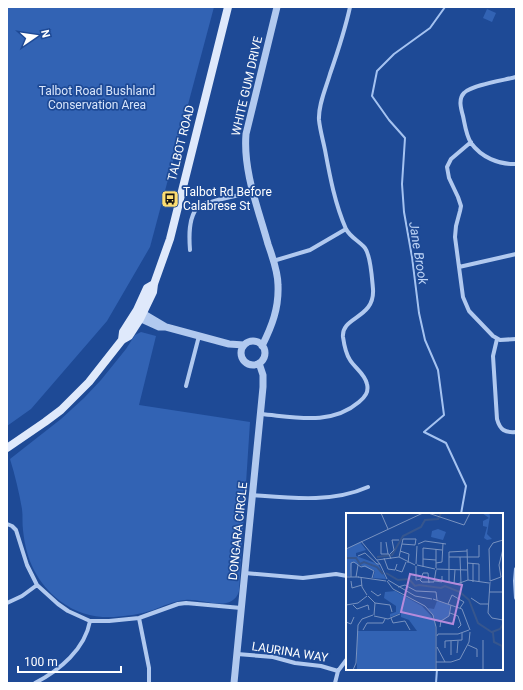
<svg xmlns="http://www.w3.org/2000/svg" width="523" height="690" font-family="Roboto,sans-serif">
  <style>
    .green { fill: #3263b4 }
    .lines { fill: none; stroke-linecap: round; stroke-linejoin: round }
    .stream { stroke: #a5c3f1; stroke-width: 2 }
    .minor { stroke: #b1c9ef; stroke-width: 4 }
    .tertiary { stroke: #b1c9ef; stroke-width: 7 }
    .secondary { stroke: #dfe9fb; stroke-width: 8 }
    .labels { text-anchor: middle; stroke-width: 3.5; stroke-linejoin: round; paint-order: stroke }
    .street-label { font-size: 12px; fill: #fff; stroke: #1e4a96 }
    .park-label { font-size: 12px; fill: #d8e5fb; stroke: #1e4a96 }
    .poi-label { font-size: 12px; fill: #fff; stroke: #1e4a96; text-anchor: start }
    .water-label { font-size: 13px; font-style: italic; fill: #bed4f6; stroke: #1e4a96 }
    .inset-river { fill: none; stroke: #36568e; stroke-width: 2 }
    .inset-road { fill: none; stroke: #7892c0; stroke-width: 1 }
    .view { fill: #b68bdc; fill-opacity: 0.15; stroke: #b68bdc; stroke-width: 2 }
    .inset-edge { fill: none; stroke: #fff; stroke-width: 2 }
  </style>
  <rect width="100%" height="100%" fill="#1e4a96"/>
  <path class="green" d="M 7,7 L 214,7 L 150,247 L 107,321 L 31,409 L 7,426 Z
    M 487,9 L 496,13 L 492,22 L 483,18 Z
    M 141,332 L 156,336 L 139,405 L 250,422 L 239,591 C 232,614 202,598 185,600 C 174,601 163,606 153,610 C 141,614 127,616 114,617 C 94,618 76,613 60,601 C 37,583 26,560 23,530 C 22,523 23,516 22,509 C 19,492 15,475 10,459 L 61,419 L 84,398 L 101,380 L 126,349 L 135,335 Z"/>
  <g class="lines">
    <path class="stream" d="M 445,7 L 430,28 L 394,54 L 377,71 L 372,96 L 389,120 L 405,138 L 402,184 L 404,212 L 412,257 L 419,313 L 425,340 L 438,370 L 444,415 L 424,432 L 446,443 L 466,486 L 461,514
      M 436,683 L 437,669"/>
    <path class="minor" d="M 516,77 C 505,80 471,85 464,93 C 458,99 461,109 463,116 C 465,125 466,135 471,143 C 481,157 499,165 516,164
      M 471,142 L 451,159 L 447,167 L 449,178 L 458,197 L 461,206 L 460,211 L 456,226 L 455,237 L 463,297 L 469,311 L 493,336 L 500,340 L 516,339
      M 190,250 C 189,237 188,217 198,207 C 205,201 242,195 253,192
      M 273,261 L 310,250 L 346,229
      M 459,267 L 516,254
      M 497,339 L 493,356 L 497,419 C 500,430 505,433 516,432
      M 186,386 L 199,336
      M 261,414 C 295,417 331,426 359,402 C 365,397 369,392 367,384 C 365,374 355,368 350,360 C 346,354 344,344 343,337 C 341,316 375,319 373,289 C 372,279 371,256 365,248 C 359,241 350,237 346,229 C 335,204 330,177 325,150 C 323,140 320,130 319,120 C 318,105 326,88 330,74 C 338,51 345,30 350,7
      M 252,495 C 291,498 332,503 368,487
      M 7,524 L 12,526 L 16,530 L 27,565 L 37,585 L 58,604 L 68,611 L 90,621 L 109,621 L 139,618 L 178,604 L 186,603 L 241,608
      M 516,569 L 515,581 L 516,598
      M 245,573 L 303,578 L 336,574 L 347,576
      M 7,603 L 22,596 L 37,585
      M 139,618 L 149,668 L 149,683
      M 237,654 L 273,657 L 295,663 L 321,666 L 338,671
      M 35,683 C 60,670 85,649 90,621
      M 335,683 L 338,671 L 347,659"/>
    <path class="tertiary" d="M 139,311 L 166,327
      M 137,317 L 159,327 L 166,327 L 229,344 L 244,345
      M241 353a12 12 0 1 1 24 0a12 12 0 1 1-24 0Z
      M 262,346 C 272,326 279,308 278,285 C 278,271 272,256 268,244 C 258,208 243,171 246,134 L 277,7
      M 234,683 L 263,387 L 263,375 L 259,363"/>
    <path class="secondary" d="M 122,340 L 123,332 L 137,310 L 147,288 L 154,284
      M 7,448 L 45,422 L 61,410 L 89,382 L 122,340 L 129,336 L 140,319 L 153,292 L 154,284 L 170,239 L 228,7"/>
  </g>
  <defs>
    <symbol id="bus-square" viewBox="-11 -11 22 22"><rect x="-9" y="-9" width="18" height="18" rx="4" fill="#fede71" stroke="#1e4a96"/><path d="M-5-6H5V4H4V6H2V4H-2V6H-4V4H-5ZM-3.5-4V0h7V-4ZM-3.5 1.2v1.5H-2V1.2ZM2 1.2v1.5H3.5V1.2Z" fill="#111"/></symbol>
  </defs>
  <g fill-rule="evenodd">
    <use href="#bus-square" x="160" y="189" width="20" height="20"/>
  </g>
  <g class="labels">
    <g class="street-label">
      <text transform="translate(247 86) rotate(-77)" y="4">WHITE GUM DRIVE</text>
      <text transform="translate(181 143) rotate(-76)" y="4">TALBOT ROAD</text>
      <text transform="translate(238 531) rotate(-84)" y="4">DONGARA CIRCLE</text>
      <text transform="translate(290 652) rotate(9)" y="4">LAURINA WAY</text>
    </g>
    <g class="park-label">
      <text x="97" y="95">Talbot Road Bushland<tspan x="97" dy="14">Conservation Area</tspan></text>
    </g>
    <g class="poi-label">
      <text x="183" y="196">Talbot Rd Before<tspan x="183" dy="14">Calabrese St</tspan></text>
    </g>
    <g class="water-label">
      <text transform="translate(419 253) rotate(81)" y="5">Jane Brook</text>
    </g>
  </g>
  <g transform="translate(346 513)">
    <rect width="157" height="157" fill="#1e4a96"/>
    <path d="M 136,0 L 143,0 L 144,3 L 141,21 L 146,26 L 141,27 L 138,25 L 141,14 L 137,13 L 137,8 L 143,5 ZM 92,16 L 100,19 L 97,27 L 85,24 L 86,18 ZM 14,29 L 20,37 L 10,40 L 10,43 L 32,51 L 40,66 L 27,65 L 29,58 L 6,49 L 4,63 L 0,64 L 0,36 ZM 49,78 L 76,93 L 86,104 L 89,110 L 89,157 L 11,157 L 11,118 L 71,118 L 63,107 L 55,104 L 55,100 L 44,104 L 44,101 L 50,99 L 50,93 L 38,85 L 39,79 ZM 91,88 L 104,92 L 103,103 L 98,107 L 90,107 L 82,95 L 88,96 Z" fill="#3263b4"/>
    <path class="inset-river" d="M 31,44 L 46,42 L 57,23 L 75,14 L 79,7 L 92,6 L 95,0M 0,45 L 10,45 L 14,51 L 18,49 L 31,54 L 37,61M 40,60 L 52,67 L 63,66 L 69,73 L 73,72 L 95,75 L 99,73 L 114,79 L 123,87 L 132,110 L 147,120 L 148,129 L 156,133 L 157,139M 146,119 L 154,116 L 157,111"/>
    <path class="inset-road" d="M 35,0 L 42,16M 82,0 L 118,12 L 124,0M 15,28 L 34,51 L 41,66M 35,29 L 35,41 L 43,41 L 45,46M 40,29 L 42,41M 72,31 L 79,28 L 100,31M 0,36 L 77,0M 121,36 L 122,67M 54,38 L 63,41 L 62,50M 121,38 L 103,39 L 103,69 L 111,71 L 122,67M 44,41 L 48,37 L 46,27 L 53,27M 12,43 L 19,40 L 31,51 L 34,51M 53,44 L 57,26 L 70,26 L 69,32 L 56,31M 103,44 L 133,44 L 133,32M 114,44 L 115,71M 38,45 L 42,56 L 49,57 L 51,51M 77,46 L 90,47M 31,47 L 53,44 L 69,52M 90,50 L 96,49 L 97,30M 121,50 L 133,51 L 133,69M 70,51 L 71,33M 71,52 L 89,56M 70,53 L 70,67 L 75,66 L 77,60 L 82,60 L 83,70M 77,54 L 77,35 L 96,37M 90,55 L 90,36M 90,56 L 121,57M 50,57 L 56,59 L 60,49M 0,64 L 13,64M 5,64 L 5,50 L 8,49 L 15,54 L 19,53 L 28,58 L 26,65M 10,64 L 12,52M 12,64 L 40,68M 15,64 L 16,74 L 21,82M 42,67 L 69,83 L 86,86M 74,67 L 76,69 L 88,69 L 90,57M 122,67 L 143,70M 5,68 L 6,75 L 16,72M 41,68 L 47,76 L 79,93 L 87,102 L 90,114 L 90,157M 89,68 L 96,69 L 96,63M 144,68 L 143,36 L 147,30 L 157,27M 144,68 L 155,64 L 153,52 L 157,36M 127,69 L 127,50M 144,69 L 142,100 L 146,105 L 157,107M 108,71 L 109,57M 52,74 L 59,72 L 70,78 L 90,79 L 91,87M 25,78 L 32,83 L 35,81M 143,79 L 157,79M 22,83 L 29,90 L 28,102M 125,85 L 134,91 L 142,91M 87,86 L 116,96 L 124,117M 29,90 L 44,92 L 46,99M 102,91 L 106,82 L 118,89 L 114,95M 0,92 L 12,90 L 21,83M 7,92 L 11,96 L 22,92 L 23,97M 104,100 L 112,103 L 115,112 L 112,115M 28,103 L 42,106 L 54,101M 45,105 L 47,110 L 59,108 L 64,117M 0,109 L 5,111 L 8,104M 94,114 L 95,108 L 103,103 L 105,92M 17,117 L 21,110 L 37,110 L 39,106M 91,123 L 92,121 L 112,121 L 123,117M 137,127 L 137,157M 105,128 L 105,142M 122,132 L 131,136 L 131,144M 91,134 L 99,149M 99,135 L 99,128 L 116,127 L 116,120M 111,140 L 112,128M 90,149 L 105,149 L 114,146 L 123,129 L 124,119M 7,157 L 10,150 L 12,112 L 16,106 L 27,102"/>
    <path class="view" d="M 64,61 L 116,72 L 107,111 L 55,99 Z"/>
    <rect width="157" height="157" class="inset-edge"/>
  </g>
  <rect width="523" height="690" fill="none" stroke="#ffffff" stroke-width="16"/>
  <g transform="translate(36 36) rotate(77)" stroke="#1e4a96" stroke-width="3" paint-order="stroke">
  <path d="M0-3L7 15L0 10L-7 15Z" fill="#ffffff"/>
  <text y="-6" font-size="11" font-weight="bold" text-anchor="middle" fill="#ffffff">N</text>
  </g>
  <path d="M18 666v6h103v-6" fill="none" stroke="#ffffff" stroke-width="2"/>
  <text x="24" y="666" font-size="12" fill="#ffffff" stroke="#1e4a96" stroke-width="3" paint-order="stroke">100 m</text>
</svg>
